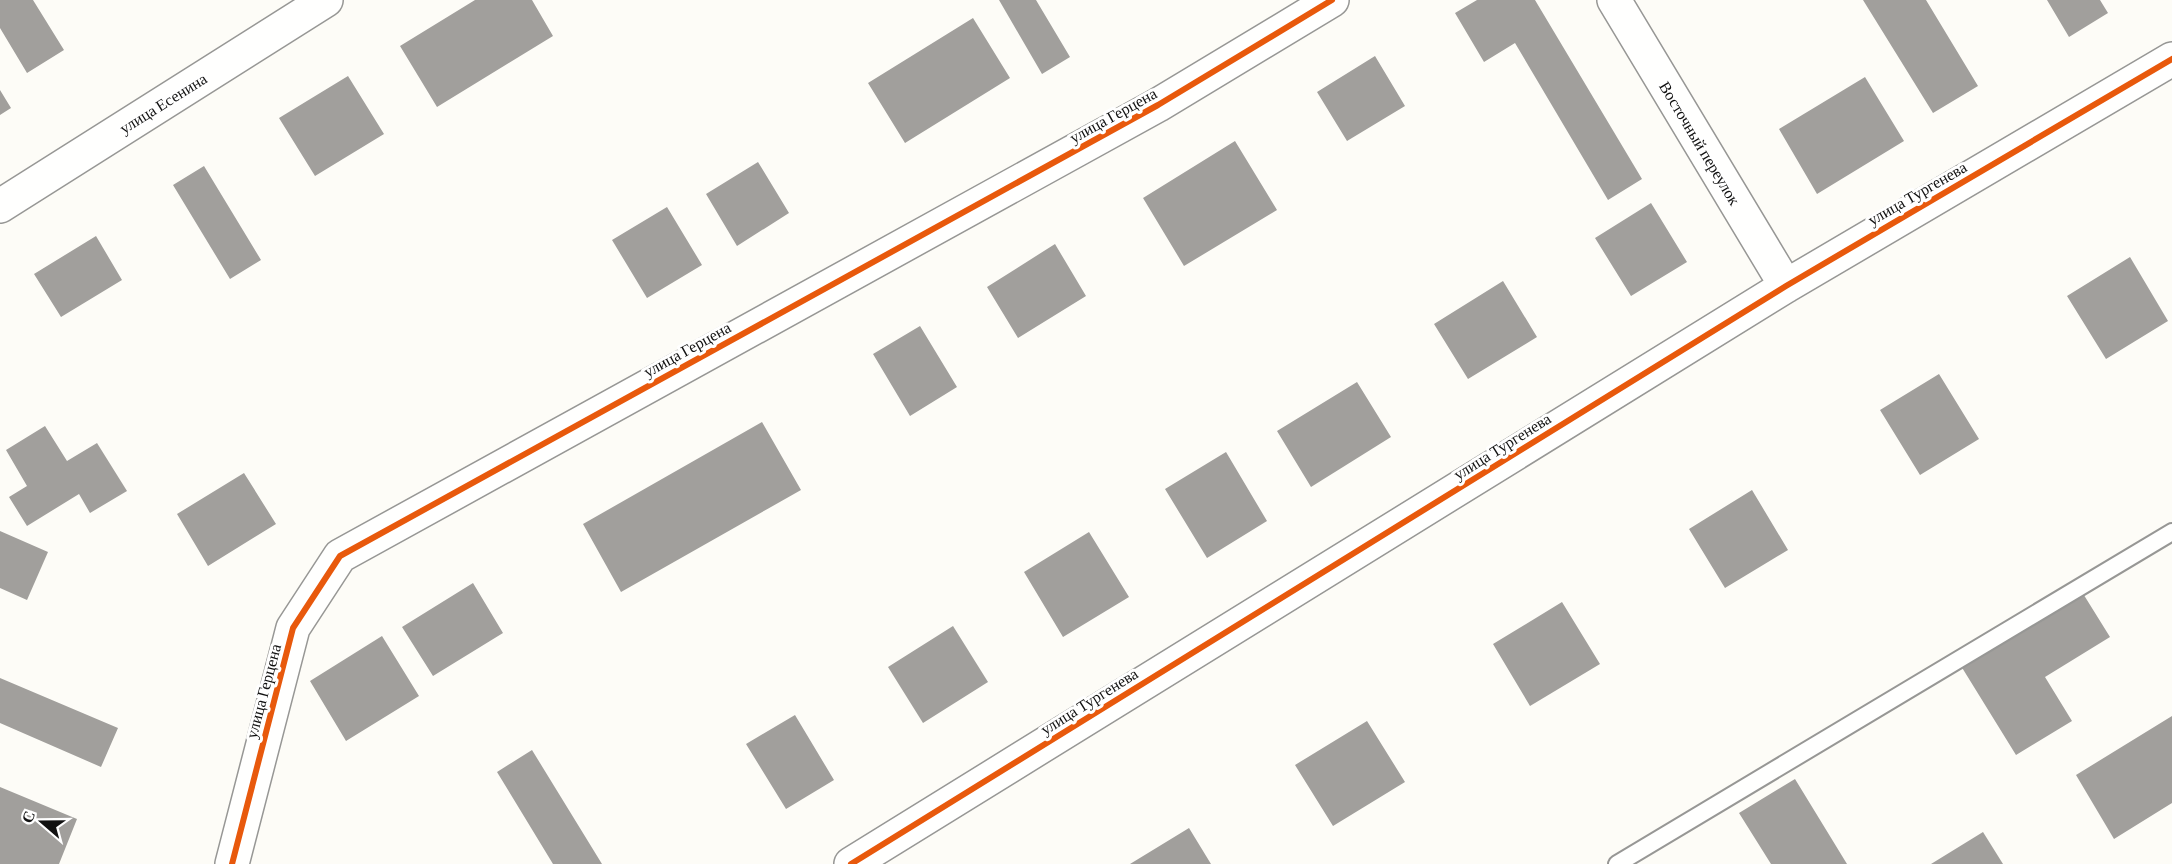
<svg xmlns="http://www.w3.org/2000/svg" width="2172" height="864" font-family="'Crimson Pro',serif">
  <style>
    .building { fill: #a19f9c }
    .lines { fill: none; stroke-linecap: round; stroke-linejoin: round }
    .lane-casing { stroke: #979795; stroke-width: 20 }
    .street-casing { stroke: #979795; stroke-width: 36 }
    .lane { stroke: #fffffe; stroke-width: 16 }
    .street { stroke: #fffffe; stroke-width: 33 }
    .cycleway-casing { stroke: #fff; stroke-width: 10 }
    .cycleway { stroke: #e8590c; stroke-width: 6 }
    .labels { text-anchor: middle; stroke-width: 6; stroke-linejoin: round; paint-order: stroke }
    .street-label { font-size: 16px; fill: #111; stroke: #fff }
  </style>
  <rect width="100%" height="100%" fill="#fdfcf7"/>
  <path class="building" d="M 0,0 L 33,0 L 64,50 L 27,73 L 0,28 Z
    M 475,0 L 532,0 L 553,36 L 437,107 L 400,46 Z
    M 999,0 L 1036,0 L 1070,57 L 1042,74 Z
    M 1477,0 L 1535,0 L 1642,179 L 1608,200 L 1515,43 L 1484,62 L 1455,13 Z
    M 1863,0 L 1926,0 L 1978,86 L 1933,113 Z
    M 2047,0 L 2100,0 L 2108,13 L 2069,37 Z
    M 973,18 L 1010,78 L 905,143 L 868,83 Z
    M 1375,56 L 1405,106 L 1347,141 L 1317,92 Z
    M 348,76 L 384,134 L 315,176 L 279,118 Z
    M 1865,77 L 1904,141 L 1817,194 L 1779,129 Z
    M 0,90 L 11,108 L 0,115 Z
    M 1235,141 L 1277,210 L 1184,266 L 1143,198 Z
    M 758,162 L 789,213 L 737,246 L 706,194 Z
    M 204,166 L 261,260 L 230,279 L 173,185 Z
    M 1651,203 L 1687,262 L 1631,296 L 1595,238 Z
    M 667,207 L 702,265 L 647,298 L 612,240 Z
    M 96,236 L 122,280 L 61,317 L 34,274 Z
    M 1055,244 L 1086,296 L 1018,338 L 987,287 Z
    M 2130,257 L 2168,321 L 2106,359 L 2067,296 Z
    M 1503,281 L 1537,337 L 1468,379 L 1434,324 Z
    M 920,326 L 957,387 L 910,416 L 873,354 Z
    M 1939,374 L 1979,439 L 1920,475 L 1880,410 Z
    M 1357,382 L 1391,437 L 1311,487 L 1277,431 Z
    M 762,422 L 801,490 L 621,592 L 583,524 Z
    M 45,426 L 67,461 L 97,443 L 127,491 L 90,513 L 79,494 L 27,526 L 9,497 L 27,486 L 6,450 Z
    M 1226,452 L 1267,521 L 1207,558 L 1165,489 Z
    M 244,473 L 276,524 L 208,566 L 177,514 Z
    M 1752,490 L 1788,550 L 1725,588 L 1689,529 Z
    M 0,531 L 48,552 L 27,600 L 0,588 Z
    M 1089,532 L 1129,597 L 1063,637 L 1024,572 Z
    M 473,583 L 503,633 L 433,676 L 402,627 Z
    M 2082,592 L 2110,637 L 2045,677 L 2072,721 L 2016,755 L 1961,666 Z
    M 1562,602 L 1600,664 L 1530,706 L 1493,644 Z
    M 953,626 L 988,682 L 923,723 L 888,667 Z
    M 382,636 L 419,696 L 346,741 L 310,681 Z
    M 0,678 L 118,728 L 101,767 L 0,723 Z
    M 795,715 L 834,780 L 786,809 L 746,744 Z
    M 2172,716 L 2172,803 L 2114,839 L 2076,775 Z
    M 1367,721 L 1405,782 L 1333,826 L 1295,765 Z
    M 532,750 L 602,864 L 553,864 L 497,772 Z
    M 1795,779 L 1847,864 L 1771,864 L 1739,813 Z
    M 0,787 L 77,819 L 59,864 L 0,864 Z
    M 1189,828 L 1211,864 L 1130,864 Z
    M 1983,832 L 2003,864 L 1931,864 Z"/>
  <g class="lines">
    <defs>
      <path id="lane" d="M 1617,864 L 2172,532"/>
      <path id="street" d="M 1614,0 L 1786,286
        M 0,206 L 326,0
        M 232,864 L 293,628 L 340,556 L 1158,105 L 1332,0
        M 851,864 L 1786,286 L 2172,59"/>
    </defs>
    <use href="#lane" class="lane-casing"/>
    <use href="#street" class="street-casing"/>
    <use href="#lane" class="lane"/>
    <use href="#street" class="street"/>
    <defs>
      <path id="cycleway" d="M 232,864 L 293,628 L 340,556 L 1158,105 L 1332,0
        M 851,864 L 1786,286 L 2172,59"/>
    </defs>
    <use href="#cycleway" class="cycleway-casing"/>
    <use href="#cycleway" class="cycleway"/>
  </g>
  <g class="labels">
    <g class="street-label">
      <text transform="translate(163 103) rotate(-32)" y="6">улица Есенина</text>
      <text transform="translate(1113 115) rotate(-29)" y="6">улица Герцена</text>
      <text transform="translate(1700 143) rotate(59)" y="6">Восточный переулок</text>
      <text transform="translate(1917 193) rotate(-30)" y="6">улица Тургенева</text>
      <text transform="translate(687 349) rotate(-29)" y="6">улица Герцена</text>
      <text transform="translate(1502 446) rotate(-32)" y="6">улица Тургенева</text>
      <text transform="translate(263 691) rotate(-75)" y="6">улица Герцена</text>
      <text transform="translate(1089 701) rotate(-32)" y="6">улица Тургенева</text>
    </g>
  </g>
  <g transform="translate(42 822) rotate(290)" stroke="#ffffff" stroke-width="4.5" paint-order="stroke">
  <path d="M0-4.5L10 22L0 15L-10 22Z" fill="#111111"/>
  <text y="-9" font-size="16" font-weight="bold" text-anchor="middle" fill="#111111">С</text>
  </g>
</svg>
